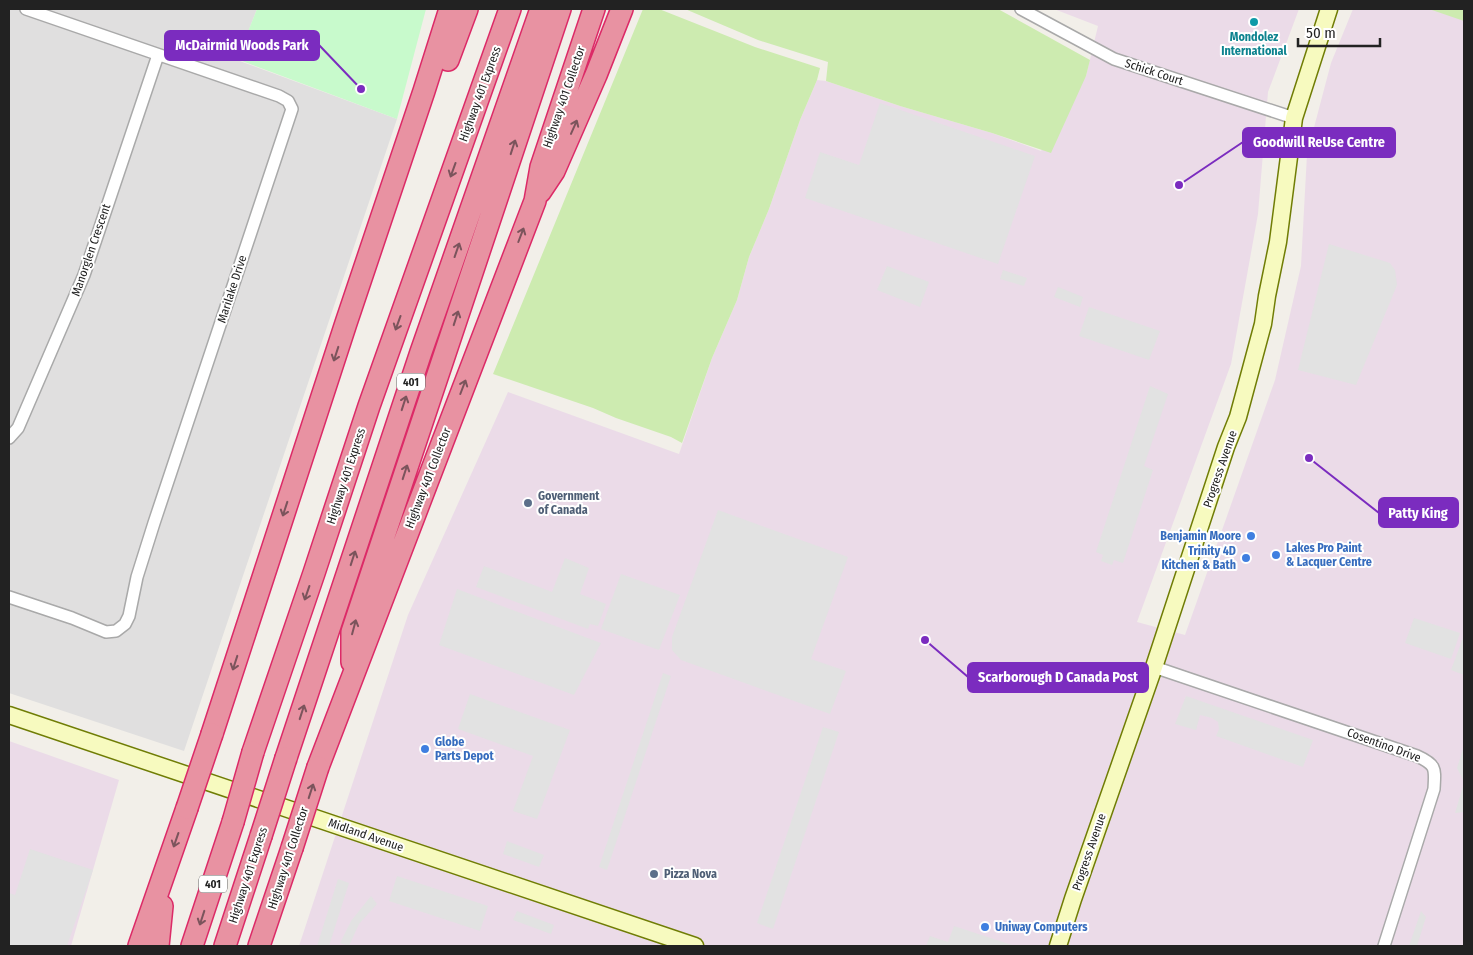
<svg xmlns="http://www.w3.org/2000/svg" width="1473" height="955" font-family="'Fira Sans Condensed',sans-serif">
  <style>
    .residential { fill: #e0dfdf }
    .industrial { fill: #ebdbe8 }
    .grass { fill: #cdebb0 }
    .park { fill: #c8facc }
    .parking { fill: #e2e2e2 }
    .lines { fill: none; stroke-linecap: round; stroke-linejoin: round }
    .minor-casing { stroke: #a9a9a9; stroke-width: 14 }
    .secondary-casing { stroke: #707d05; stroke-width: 19 }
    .motorway-casing { stroke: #dc2a67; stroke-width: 24 }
    .minor { stroke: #fff; stroke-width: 11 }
    .secondary { stroke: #f7fabf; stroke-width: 16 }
    .motorway { stroke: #e892a2; stroke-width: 21 }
    .motorway-bridge-casing { stroke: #dc2a67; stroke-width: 24; stroke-linecap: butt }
    .motorway-bridge { stroke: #e892a2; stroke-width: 21 }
    .oneway { stroke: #7b545c }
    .culture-dot { fill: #0f9aa8; stroke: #fff; stroke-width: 2 }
    .service-dot { fill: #5c6f8a; stroke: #fff; stroke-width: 2 }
    .shop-dot { fill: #3f7fe0; stroke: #fff; stroke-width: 2 }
    .labels { text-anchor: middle; stroke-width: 4; stroke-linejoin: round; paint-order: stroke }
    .shield { fill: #fff; stroke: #646464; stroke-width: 1 }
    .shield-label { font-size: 11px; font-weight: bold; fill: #222 }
    .culture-label { font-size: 12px; font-weight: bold; fill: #0d838f; stroke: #fff }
    .street-label { font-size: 12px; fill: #222; stroke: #fff }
    .service-label { font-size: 12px; font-weight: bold; fill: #4e5e75; stroke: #fff; text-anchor: start }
    .shop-label { font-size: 12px; font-weight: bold; fill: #366cbe; stroke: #fff; text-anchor: start }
    .leader { fill: none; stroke: #7b2cbf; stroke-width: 2 }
    .callout-dot { fill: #7b2cbf; stroke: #fff; stroke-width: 2 }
    .callout { fill: #7b2cbf; stroke: #7b2cbf; stroke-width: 2 }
    .callout-label { font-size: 14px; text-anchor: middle; font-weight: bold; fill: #fff }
  </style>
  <rect width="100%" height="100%" fill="#f2efe9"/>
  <path class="residential" d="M 9,9 L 257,9 L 237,60 L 397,119 L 184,751 L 9,693 Z"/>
  <path class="industrial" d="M 1054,9 L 1299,9 L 1268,92 L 1258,214 L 1231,364 L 1137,622 L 1185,635 L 1275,380 L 1301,266 L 1307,154 L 1331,63 L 1353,9 L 1464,9 L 1464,946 L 299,946 L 408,615 L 508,392 L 679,454 L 712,358 L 737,300 L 749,257 L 769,209 L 800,120 L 817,80 L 826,81 L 900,106 L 992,133 L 1041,151 L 1086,76 L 1098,26 Z
    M 9,741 L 119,780 L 71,946 L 9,946 Z"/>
  <path class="grass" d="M 643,9 L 659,9 L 755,47 L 820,68 L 817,80 L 800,120 L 769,209 L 749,257 L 737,300 L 712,358 L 682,443 L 671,437 L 616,418 L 593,408 L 493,374 Z
    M 685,9 L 998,9 L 1090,60 L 1086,76 L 1051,153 L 992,133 L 900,106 L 826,81 L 828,62 L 758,40 Z
    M 1429,9 L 1464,9 L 1464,21 Z"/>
  <path class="park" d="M 257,9 L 426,9 L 397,119 L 237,59 Z"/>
  <path class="parking" d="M 880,103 L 1035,156 L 998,264 L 805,198 L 820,152 L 859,165 Z
    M 1329,244 L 1390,263 L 1395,270 L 1397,285 L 1356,385 L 1298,370 Z
    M 887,266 L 929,282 L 920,307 L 877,290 Z
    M 1003,270 L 1027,278 L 1024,286 L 1000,279 Z
    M 1058,287 L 1083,297 L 1080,307 L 1054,297 Z
    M 1089,307 L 1160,331 L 1149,360 L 1079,336 Z
    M 1150,386 L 1168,394 L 1144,466 L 1153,470 L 1123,563 L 1114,560 L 1112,565 L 1101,561 L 1103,555 L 1096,552 Z
    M 718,510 L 848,557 L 811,659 L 846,671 L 830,714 L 681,660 L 672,650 L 672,637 Z
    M 565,558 L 589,568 L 580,594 L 606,604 L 598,626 L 590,624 L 588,629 L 476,587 L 484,566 L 552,592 Z
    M 621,574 L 680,595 L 659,650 L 601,629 Z
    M 457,589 L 601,643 L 574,695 L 439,645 Z
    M 1414,618 L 1460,633 L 1451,659 L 1405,643 Z
    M 1464,635 L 1464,675 L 1451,670 Z
    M 663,673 L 671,676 L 607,870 L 599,867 Z
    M 470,694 L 570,730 L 537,819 L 513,811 L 533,756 L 458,729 Z
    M 1186,696 L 1313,740 L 1303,767 L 1216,736 L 1219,729 L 1218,722 L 1212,718 L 1200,715 L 1196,730 L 1175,724 Z
    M 823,727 L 839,732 L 773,929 L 757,923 Z
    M 1464,746 L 1464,782 L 1457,768 Z
    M 1464,783 L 1464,812 L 1455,813 Z
    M 507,841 L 544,855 L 539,867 L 503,854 Z
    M 30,849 L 93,870 L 67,946 L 9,946 L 9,893 L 15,895 Z
    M 397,876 L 488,906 L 480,931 L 389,901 Z
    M 338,879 L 349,883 L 329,946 L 317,946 Z
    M 371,896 L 377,904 L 359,924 L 349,946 L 340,943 L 351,921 Z
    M 517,911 L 554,925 L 551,934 L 513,920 Z
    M 1421,911 L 1426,917 L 1417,946 L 1409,946 Z
    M 954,926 L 1015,946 L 926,946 L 930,936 L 948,942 Z"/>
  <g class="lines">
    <defs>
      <path id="minor" d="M 1021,9 L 1114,59 L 1294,118
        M 9,438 L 18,428 L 84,275 L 158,55
        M 9,597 L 72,618 L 106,632 L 116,631 L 125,624 L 129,616 L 137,577 L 154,523 L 292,109 L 288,101 L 279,96 L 26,9
        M 1154,667 L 1417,756 C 1437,765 1435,769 1434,789 L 1384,946"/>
      <path id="secondary" d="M 9,715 L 695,946
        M 1058,946 L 1073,899 L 1154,667 L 1226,447 L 1238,417 L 1263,324 L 1267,296 L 1278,242 L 1294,118 L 1329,9"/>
      <path id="motorway" d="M 448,60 L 467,9
        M 540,192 L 554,171 L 596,75 L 622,9
        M 352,662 L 352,632 L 560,9
        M 212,734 L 346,323 L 424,91 L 450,9
        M 253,752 L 314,573 L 369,406 L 510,9
        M 286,758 L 421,352 L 541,9
        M 318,767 L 535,201 L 541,167 L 594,9
        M 139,946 L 187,808
        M 158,946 L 162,906
        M 192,946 L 233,822
        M 225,946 L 261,836
        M 259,946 L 292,848"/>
    </defs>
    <use href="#minor" class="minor-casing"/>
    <use href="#secondary" class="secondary-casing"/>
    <use href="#motorway" class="motorway-casing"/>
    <use href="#minor" class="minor"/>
    <use href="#secondary" class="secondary"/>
    <use href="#motorway" class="motorway"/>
    <defs>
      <path id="motorway-bridge" d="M 187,808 L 212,734
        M 233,822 L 253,752
        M 261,836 L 286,758
        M 292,848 L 318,767"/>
    </defs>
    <use href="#motorway-bridge" class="motorway-bridge-casing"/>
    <use href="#motorway-bridge" class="motorway-bridge"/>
  </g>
  <defs><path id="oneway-shaft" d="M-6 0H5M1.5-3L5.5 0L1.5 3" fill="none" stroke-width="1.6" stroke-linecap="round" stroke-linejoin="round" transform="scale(1.25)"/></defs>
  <g class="oneway">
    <use href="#oneway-shaft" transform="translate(574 127) rotate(-66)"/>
    <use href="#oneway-shaft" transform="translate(513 147) rotate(-72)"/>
    <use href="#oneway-shaft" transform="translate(453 170) rotate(110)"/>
    <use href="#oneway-shaft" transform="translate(521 235) rotate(-69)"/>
    <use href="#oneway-shaft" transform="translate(457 250) rotate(-71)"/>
    <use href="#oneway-shaft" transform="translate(456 318) rotate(-72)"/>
    <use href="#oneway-shaft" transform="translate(398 323) rotate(110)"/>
    <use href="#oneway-shaft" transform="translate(336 354) rotate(108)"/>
    <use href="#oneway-shaft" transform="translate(463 387) rotate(-69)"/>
    <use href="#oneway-shaft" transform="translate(404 403) rotate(-72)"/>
    <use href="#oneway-shaft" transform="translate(405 472) rotate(-72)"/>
    <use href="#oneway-shaft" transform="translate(285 509) rotate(108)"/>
    <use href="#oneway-shaft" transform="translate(353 558) rotate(-72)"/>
    <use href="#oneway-shaft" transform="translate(307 593) rotate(109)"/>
    <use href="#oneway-shaft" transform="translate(354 627) rotate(-75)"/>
    <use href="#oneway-shaft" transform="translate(235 663) rotate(108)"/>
    <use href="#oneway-shaft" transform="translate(302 712) rotate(-72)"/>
    <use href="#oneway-shaft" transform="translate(311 791) rotate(-72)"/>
    <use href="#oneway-shaft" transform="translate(176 840) rotate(109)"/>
    <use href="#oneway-shaft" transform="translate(202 918) rotate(108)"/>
  </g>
  <circle class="culture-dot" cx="1254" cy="22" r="5"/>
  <g class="service-dot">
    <circle cx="528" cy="503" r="5"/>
    <circle cx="654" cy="874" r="5"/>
  </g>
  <g class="shop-dot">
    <circle cx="1251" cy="536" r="5"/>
    <circle cx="1276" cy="555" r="5"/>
    <circle cx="1246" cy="558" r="5"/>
    <circle cx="425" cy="749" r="5"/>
    <circle cx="985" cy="927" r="5"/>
  </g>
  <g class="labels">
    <g class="shield">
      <rect x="397" y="373.5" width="28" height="17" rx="4"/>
      <rect x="199" y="875.5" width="28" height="17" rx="4"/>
    </g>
    <g class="shield-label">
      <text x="411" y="386">401</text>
      <text x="213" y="888">401</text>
    </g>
    <g class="culture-label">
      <text x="1254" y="41">Mondolez<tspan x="1254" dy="14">International</tspan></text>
    </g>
    <g class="street-label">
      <text transform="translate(1154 72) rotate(18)" y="4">Schick Court</text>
      <text transform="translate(480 94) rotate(-70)" y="4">Highway 401 Express</text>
      <text transform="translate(564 97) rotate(-71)" y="4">Highway 401 Collector</text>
      <text transform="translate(91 250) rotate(-71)" y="4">Manorglen Crescent</text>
      <text transform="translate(232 289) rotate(-72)" y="4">Marilake Drive</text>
      <text transform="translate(1220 469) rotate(-71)" y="4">Progress Avenue</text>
      <text transform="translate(346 476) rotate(-72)" y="4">Highway 401 Express</text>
      <text transform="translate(428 478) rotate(-69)" y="4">Highway 401 Collector</text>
      <text transform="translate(1384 745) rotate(20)" y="4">Cosentino Drive</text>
      <text transform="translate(366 835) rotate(19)" y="4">Midland Avenue</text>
      <text transform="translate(1089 852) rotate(-71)" y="4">Progress Avenue</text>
      <text transform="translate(288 858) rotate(-72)" y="4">Highway 401 Collector</text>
      <text transform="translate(248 875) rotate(-72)" y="4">Highway 401 Express</text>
    </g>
    <g class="service-label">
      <text x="538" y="500">Government<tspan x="538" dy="14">of Canada</tspan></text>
      <text x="664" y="878">Pizza Nova</text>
    </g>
    <g class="shop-label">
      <text x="1241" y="540" text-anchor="end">Benjamin Moore</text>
      <text x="1286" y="552">Lakes Pro Paint<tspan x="1286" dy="14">&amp; Lacquer Centre</tspan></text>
      <text x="1236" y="555" text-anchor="end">Trinity 4D<tspan x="1236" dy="14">Kitchen &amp; Bath</tspan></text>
      <text x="435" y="746">Globe<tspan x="435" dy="14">Parts Depot</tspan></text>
      <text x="995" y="931">Uniway Computers</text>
    </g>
  </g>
  <path class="leader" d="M361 89L319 45M1179 185L1243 142M1309 458L1379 513M925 640L968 677"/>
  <g class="callout-dot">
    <circle cx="361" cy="89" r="5"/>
    <circle cx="1179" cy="185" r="5"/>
    <circle cx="1309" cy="458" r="5"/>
    <circle cx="925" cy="640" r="5"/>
  </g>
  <g class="callout">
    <rect x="165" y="31" width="154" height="29" rx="5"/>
    <rect x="1243" y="128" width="152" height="29" rx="5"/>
    <rect x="1379" y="498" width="79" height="29" rx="5"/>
    <rect x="968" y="663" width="180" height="29" rx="5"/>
  </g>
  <g class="callout-label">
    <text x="242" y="50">McDairmid Woods Park</text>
    <text x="1319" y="147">Goodwill ReUse Centre</text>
    <text x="1418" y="518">Patty King</text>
    <text x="1058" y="682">Scarborough D Canada Post</text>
  </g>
  <rect width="1473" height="955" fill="none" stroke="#222222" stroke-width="20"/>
  <path d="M1298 38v8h82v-8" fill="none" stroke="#222222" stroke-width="2.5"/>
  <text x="1306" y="38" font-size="15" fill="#222222" stroke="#ffffff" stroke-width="4" paint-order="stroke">50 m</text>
</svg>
